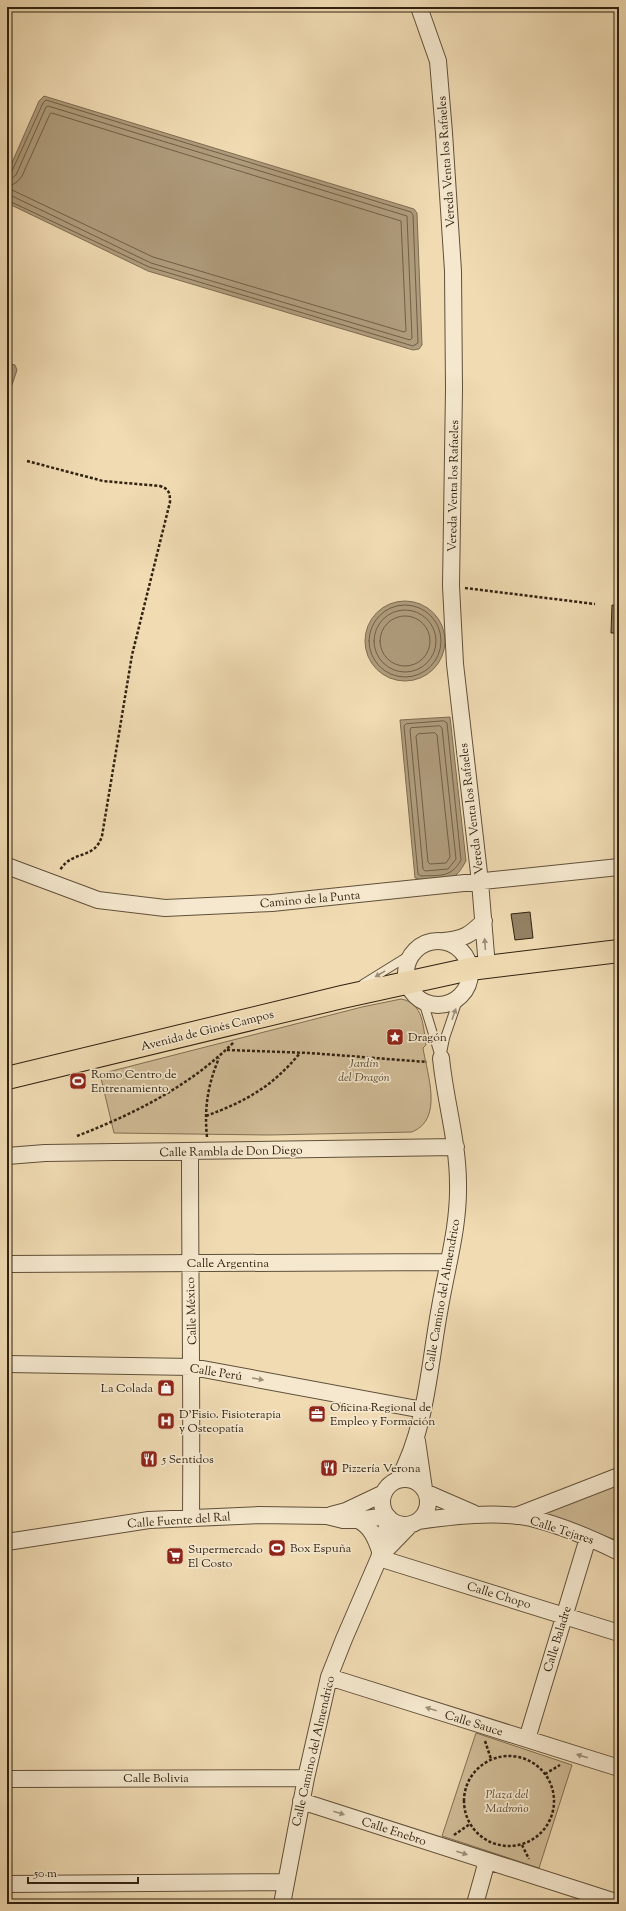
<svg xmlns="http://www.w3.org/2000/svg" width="626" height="1911" font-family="'Sorts Mill Goudy',serif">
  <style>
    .green { fill: #d0bc97; stroke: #806f54 }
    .water { fill: #af9c7c; stroke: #7d6b51 }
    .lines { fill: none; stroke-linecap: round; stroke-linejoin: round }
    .shore { stroke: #705f46; stroke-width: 1 }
    .building { fill: #948265; stroke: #312211 }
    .service-casing { stroke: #61503a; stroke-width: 10 }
    .minor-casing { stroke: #61503a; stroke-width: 18 }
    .primary-casing { stroke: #312211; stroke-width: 24 }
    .path { stroke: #312211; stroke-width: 2.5; stroke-dasharray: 3 2; stroke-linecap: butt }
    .service { stroke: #f5e8ce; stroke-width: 8 }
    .minor { stroke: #f5e8ce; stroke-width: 16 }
    .primary { stroke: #f0dbb3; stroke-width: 22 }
    .oneway { fill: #9d8f79 }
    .labels { text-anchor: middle; stroke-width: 3.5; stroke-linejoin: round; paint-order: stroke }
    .street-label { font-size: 12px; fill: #312211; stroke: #f5e8ce }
    .poi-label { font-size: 12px; fill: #312211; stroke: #f5e8ce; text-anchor: start }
    .park-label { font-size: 12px; font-style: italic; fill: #594832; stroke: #f5e8ce }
  </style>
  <rect width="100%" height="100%" fill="#f0dbb3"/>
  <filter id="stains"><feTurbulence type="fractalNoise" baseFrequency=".005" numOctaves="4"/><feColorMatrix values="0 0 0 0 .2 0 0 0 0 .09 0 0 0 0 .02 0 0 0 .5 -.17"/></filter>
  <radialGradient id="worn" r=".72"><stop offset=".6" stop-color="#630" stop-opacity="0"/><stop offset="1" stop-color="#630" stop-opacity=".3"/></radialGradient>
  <path class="green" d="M 401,999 C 424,1003 423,1027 426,1045 L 423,1048 C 427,1074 444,1119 412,1132 L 268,1135 L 114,1133 L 100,1074 L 362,1007 Z
    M 619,1481 L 619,1541 L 541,1514 Z
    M 476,1733 L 572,1765 L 539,1868 L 442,1836 Z"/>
  <path class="water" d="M 44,96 L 414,209 L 417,213 L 422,345 L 419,349 L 413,350 L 148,271 L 7,203 L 7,174 L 39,101 Z
    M 7,363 L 15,365 L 17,370 L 7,400 Z
    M365 641a40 40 0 1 1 80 0a40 40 0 1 1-80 0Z
    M 450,717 L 466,861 C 463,866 460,872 456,875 C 447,881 425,881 415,878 L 400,720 Z"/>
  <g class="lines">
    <path class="shore" d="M 52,113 L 401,221 L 406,331 L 404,332 L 153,257 L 10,189 L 10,186 L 17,182 L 22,176 L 50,114 Z
      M 7,174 L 12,171 L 43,103 L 46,100 L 411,212 L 413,215 L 418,343 L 413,346 L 149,267 L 7,200
      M 7,179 L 12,178 L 16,175 L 46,107 L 48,106 L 407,216 L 412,338 L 410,340 L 151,263 L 12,196 L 7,195
      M369 641a36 36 0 1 1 72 0a36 36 0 1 1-72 0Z
      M374 641a31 31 0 1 1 62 0a31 31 0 1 1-62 0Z
      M380 641a25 25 0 1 1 50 0a25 25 0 1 1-50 0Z
      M 444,721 L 447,723 L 461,860 C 451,878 440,875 421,876 L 418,874 L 404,726 L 406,724 Z
      M 440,726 L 442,728 L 456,859 L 448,869 L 425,871 L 423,869 L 410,730 L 411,728 Z
      M 435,733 L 437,735 L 450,857 L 446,863 L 430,864 L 428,862 L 416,736 L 418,734 Z"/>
  </g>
  <path class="building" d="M 612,605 L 619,606 L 619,633 L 611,633 Z
    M 530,912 L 533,938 L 515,940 L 511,914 Z"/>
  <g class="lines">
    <defs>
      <path id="service" d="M 363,984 L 413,953
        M 423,1001 L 440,1057
        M 441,1058 L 445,1038 L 459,997"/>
      <path id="minor" d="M 419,7 L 438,61 L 444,133 L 453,271 L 454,389 L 451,586 L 455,664 L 480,882 L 487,967
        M 7,866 L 98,900 L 165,908 L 272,903 L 619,867
        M 444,941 C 464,939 470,935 484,921
        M406 973a32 32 0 1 1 64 0a32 32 0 1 1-64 0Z
        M 190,1151 C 190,1274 192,1396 191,1518
        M 7,1156 L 45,1153 L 456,1147
        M 7,1264 L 449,1262
        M 7,1364 L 192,1367 L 423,1410
        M 417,1441 L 424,1489
        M382 1502a23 23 0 1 1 46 0a23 23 0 1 1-46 0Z
        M 398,1480 C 427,1428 429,1365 440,1307 C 447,1266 459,1226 458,1184 C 458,1141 445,1100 441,1058
        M 427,1493 L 473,1513
        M 331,1515 L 346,1511 L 384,1493
        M 516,1516 L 619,1476
        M 358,1520 C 371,1526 376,1539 380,1551
        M 418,1521 C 453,1516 496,1511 531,1518 C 559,1525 593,1539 619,1552
        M 7,1542 L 149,1520 L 259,1515 L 327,1516 L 343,1520 L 358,1520 L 387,1516
        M 381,1555 L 411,1524
        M 379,1558 L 619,1633
        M 329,1677 L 619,1768
        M 527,1739 L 588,1538
        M 7,1779 L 306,1778
        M 301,1801 L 619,1903
        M 7,1884 L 285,1882
        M 282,1904 L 306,1778 L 329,1677 L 344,1639 L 379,1558 L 389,1518
        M 475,1904 L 487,1861"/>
      <path id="primary" d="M 7,1078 L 342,997 L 470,969 L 619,951"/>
    </defs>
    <use href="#service" class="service-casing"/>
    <use href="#minor" class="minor-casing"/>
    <use href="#primary" class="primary-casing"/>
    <path class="path" d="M 27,461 L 103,481 L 160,486 C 169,489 170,493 170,502 L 132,655 L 102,836 C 94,861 73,849 60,870
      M 465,588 L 595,604
      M 227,1050 L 310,1053 L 427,1062
      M 206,1116 C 246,1101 272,1087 300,1053
      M 77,1136 C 134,1114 190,1086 234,1042
      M 207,1137 C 204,1108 208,1084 219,1058
      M 485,1741 L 491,1759
      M464 1801a45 45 0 1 1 90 0a45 45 0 1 1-90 0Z
      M 545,1774 L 560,1765
      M 454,1835 L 470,1824
      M 522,1845 L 529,1859"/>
    <use href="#service" class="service"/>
    <use href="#minor" class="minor"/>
    <use href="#primary" class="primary"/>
  </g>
  <defs><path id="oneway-solid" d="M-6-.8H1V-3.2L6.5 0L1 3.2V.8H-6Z"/></defs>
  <g class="oneway">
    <use href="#oneway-solid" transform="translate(485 944) rotate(-94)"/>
    <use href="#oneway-solid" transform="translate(380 974) rotate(149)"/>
    <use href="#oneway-solid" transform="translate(454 1014) rotate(-71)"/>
    <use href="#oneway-solid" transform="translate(258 1379) rotate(10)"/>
    <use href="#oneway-solid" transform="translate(431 1709) rotate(-163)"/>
    <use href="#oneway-solid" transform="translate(582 1756) rotate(-163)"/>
    <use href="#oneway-solid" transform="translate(339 1813) rotate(18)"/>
    <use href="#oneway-solid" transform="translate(462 1853) rotate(18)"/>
  </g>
  <defs>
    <symbol id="sight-square" viewBox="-11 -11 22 22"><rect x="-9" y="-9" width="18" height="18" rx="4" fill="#8f2418" stroke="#f5e8ce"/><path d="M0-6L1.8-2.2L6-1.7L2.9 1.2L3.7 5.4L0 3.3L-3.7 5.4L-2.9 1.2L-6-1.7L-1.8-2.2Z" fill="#fff"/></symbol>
    <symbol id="stadium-square" viewBox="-11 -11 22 22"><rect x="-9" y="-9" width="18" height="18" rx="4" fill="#8f2418" stroke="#f5e8ce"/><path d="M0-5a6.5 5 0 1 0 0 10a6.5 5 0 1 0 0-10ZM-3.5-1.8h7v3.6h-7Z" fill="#fff"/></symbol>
    <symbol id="shop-square" viewBox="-11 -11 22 22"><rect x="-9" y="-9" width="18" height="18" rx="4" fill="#8f2418" stroke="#f5e8ce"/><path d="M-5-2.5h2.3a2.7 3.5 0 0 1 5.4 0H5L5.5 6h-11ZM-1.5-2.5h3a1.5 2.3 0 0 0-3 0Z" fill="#fff"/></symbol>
    <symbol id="office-square" viewBox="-11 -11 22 22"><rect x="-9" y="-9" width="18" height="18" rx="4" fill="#8f2418" stroke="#f5e8ce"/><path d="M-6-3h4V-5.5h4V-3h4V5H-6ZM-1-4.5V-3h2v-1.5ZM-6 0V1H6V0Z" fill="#fff"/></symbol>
    <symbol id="hospital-square" viewBox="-11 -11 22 22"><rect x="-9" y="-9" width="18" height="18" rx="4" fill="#8f2418" stroke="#f5e8ce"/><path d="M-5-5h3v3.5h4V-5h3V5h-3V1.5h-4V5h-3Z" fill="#fff"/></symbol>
    <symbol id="restaurant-square" viewBox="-11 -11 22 22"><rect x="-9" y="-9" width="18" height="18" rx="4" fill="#8f2418" stroke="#f5e8ce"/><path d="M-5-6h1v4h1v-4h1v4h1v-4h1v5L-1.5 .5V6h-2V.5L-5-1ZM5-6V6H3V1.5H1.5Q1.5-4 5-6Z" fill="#fff"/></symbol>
    <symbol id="supermarket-square" viewBox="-11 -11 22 22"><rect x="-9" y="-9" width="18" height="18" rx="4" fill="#8f2418" stroke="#f5e8ce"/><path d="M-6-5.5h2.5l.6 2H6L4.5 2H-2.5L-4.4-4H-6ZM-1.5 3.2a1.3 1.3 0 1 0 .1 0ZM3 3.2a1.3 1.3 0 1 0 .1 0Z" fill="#fff"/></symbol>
  </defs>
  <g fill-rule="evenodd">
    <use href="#sight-square" x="385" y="1027" width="20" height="20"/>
    <use href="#stadium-square" x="68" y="1071" width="20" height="20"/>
    <use href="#shop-square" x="156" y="1378" width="20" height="20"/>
    <use href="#office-square" x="307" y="1404" width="20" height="20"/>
    <use href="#hospital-square" x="156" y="1411" width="20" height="20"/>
    <use href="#restaurant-square" x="139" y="1449" width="20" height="20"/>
    <use href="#restaurant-square" x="319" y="1458" width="20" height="20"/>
    <use href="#stadium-square" x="267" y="1538" width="20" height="20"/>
    <use href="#supermarket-square" x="165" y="1546" width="20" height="20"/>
  </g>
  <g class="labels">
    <g class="street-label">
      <text transform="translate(446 162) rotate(-94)" y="4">Vereda Venta los Rafaeles</text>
      <text transform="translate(453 486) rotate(-89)" y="4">Vereda Venta los Rafaeles</text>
      <text transform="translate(471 809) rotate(-97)" y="4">Vereda Venta los Rafaeles</text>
      <text transform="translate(310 899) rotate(-5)" y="4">Camino de la Punta</text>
      <text transform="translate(207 1030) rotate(-14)" y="4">Avenida de Ginés Campos</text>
      <text transform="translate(231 1151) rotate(-1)" y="4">Calle Rambla de Don Diego</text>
      <text x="228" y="1267">Calle Argentina</text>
      <text transform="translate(442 1295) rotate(-80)" y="4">Calle Camino del Almendrico</text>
      <text transform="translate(191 1311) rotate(-92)" y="4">Calle México</text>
      <text transform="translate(216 1372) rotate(9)" y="4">Calle Perú</text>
      <text transform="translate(179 1520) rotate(-4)" y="4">Calle Fuente del Ral</text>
      <text transform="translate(562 1530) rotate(18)" y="4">Calle Tejares</text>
      <text transform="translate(499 1595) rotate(17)" y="4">Calle Chopo</text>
      <text transform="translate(557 1639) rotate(-73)" y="4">Calle Baladre</text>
      <text transform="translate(474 1723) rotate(17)" y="4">Calle Sauce</text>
      <text transform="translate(313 1751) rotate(-77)" y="4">Calle Camino del Almendrico</text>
      <text x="156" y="1782">Calle Bolivia</text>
      <text transform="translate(394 1831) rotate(18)" y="4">Calle Enebro</text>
    </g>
    <g class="poi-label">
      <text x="408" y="1041">Dragón</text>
      <text x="91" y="1078">Romo Centro de<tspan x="91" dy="14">Entrenamiento</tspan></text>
      <text x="153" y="1392" text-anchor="end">La Colada</text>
      <text x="330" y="1411">Oficina Regional de<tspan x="330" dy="14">Empleo y Formación</tspan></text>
      <text x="179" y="1418">D'Fisio. Fisioterapia<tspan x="179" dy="14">y Osteopatía</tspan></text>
      <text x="162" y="1463">5 Sentidos</text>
      <text x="342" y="1472">Pizzería Verona</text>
      <text x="290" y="1552">Box Espuña</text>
      <text x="188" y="1553">Supermercado<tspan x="188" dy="14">El Costo</tspan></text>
    </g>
    <g class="park-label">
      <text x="364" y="1067">Jardín<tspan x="364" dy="14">del Dragón</tspan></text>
      <text x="507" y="1798">Plaza del<tspan x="507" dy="14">Madroño</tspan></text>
    </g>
  </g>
  <rect width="626" height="1911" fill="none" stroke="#f0dbb3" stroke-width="24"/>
  <rect x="8" y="8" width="610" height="1895" fill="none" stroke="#312211" stroke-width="2"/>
  <rect x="12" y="12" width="602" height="1887" fill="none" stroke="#312211"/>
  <path d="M28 1877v6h110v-6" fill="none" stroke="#312211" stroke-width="2"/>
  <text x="34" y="1877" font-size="12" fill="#312211" stroke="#f5e8ce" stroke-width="3" paint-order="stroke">50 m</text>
  <rect width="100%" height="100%" filter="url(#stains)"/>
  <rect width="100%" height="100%" fill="url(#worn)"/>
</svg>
